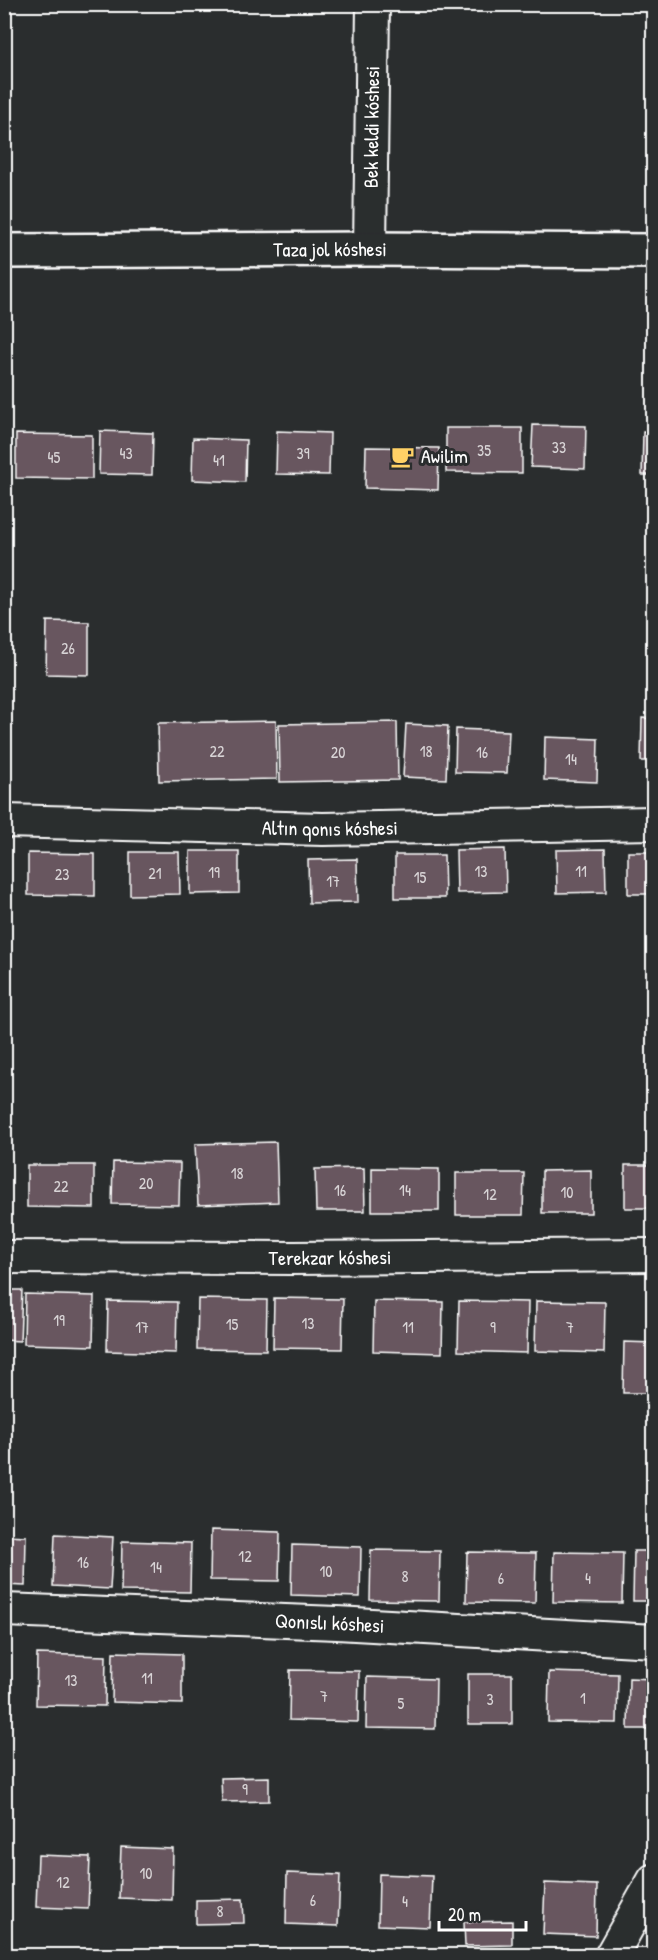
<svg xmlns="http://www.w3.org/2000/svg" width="658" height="1960" font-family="'Patrick Hand',sans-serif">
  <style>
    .building { fill: #67565f; stroke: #fff; stroke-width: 1.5 }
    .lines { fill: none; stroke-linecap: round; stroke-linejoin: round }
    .street-casing { stroke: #fff; stroke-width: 36 }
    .secondary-casing { stroke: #fff; stroke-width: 38 }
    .street { stroke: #2a2d2e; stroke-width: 32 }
    .secondary { stroke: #2a2d2e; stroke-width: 33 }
    .labels { text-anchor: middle; stroke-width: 6; stroke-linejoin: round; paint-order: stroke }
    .number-label { font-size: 16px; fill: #d9d5d7 }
    .street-label { font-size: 20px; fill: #fff; stroke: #2a2d2e }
    .poi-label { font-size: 20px; fill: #fff; stroke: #2a2d2e; text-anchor: start }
  </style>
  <rect width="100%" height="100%" fill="#2a2d2e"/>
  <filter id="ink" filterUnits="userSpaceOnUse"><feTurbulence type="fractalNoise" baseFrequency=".0167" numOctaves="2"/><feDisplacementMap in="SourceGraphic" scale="12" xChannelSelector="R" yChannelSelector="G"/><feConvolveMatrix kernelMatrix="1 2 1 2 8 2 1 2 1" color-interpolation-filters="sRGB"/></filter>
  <g filter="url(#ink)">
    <path class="building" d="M 533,425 L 586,426 L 585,469 L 531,467 Z
      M 446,428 L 522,428 L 522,473 L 446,472 Z
      M 100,431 L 153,433 L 152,475 L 99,474 Z
      M 277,431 L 330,433 L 329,475 L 276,474 Z
      M 643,432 L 654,433 L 654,475 L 642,475 Z
      M 16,434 L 92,435 L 92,479 L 16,478 Z
      M 193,438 L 246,440 L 245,482 L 192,480 Z
      M 366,447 L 439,448 L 438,490 L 365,488 Z
      M 47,621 L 89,622 L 89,675 L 46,674 Z
      M 642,718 L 654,719 L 654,761 L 641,761 Z
      M 276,721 L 277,779 L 159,781 L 158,723 Z
      M 397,722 L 398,780 L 280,782 L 279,724 Z
      M 406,724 L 448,726 L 446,779 L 403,777 Z
      M 456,729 L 509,731 L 507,773 L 455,772 Z
      M 545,737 L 598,739 L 597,782 L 544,780 Z
      M 505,849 L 506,892 L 457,893 L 456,850 Z
      M 605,849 L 606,892 L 557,893 L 556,850 Z
      M 190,851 L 239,851 L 239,893 L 190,894 Z
      M 130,852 L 179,852 L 180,894 L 130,895 Z
      M 628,852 L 654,852 L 654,894 L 628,894 Z
      M 28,853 L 95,854 L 95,896 L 28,895 Z
      M 395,855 L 444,855 L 445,898 L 395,898 Z
      M 357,859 L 358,902 L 309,903 L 308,860 Z
      M 276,1142 L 278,1202 L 198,1205 L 195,1144 Z
      M 113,1162 L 180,1163 L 179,1205 L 112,1204 Z
      M 27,1165 L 94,1165 L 94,1208 L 27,1207 Z
      M 625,1165 L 654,1165 L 654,1208 L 625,1208 Z
      M 364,1168 L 365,1211 L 316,1211 L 315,1169 Z
      M 372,1168 L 439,1169 L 439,1211 L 372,1211 Z
      M 591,1170 L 591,1213 L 542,1213 L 542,1171 Z
      M 456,1173 L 524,1173 L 523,1215 L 456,1215 Z
      M 4,1290 L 22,1290 L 20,1341 L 4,1340 Z
      M 25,1294 L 94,1296 L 93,1346 L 24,1344 Z
      M 274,1298 L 343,1299 L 342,1349 L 273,1348 Z
      M 198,1299 L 267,1300 L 266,1350 L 197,1349 Z
      M 108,1301 L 177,1302 L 176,1353 L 107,1351 Z
      M 374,1301 L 443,1302 L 442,1353 L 373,1351 Z
      M 459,1301 L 528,1302 L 527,1353 L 458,1351 Z
      M 536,1301 L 605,1302 L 604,1353 L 535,1351 Z
      M 624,1342 L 654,1343 L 654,1393 L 623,1393 Z
      M 211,1530 L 280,1532 L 279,1581 L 210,1580 Z
      M 55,1534 L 113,1537 L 110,1589 L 53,1586 Z
      M 4,1535 L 26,1536 L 25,1586 L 4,1585 Z
      M 122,1541 L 191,1543 L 190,1592 L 121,1591 Z
      M 292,1545 L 361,1547 L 360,1597 L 291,1595 Z
      M 371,1550 L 440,1551 L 439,1601 L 370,1600 Z
      M 634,1551 L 654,1551 L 654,1601 L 633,1601 Z
      M 467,1552 L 536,1553 L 535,1603 L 466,1602 Z
      M 554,1552 L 623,1553 L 622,1603 L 553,1602 Z
      M 113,1652 L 182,1654 L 182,1704 L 112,1702 Z
      M 37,1654 L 106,1656 L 105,1706 L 36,1705 Z
      M 290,1670 L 359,1671 L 358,1722 L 289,1720 Z
      M 549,1672 L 618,1674 L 617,1723 L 548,1722 Z
      M 468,1674 L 512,1674 L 512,1724 L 468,1724 Z
      M 367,1677 L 436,1679 L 435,1729 L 366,1728 Z
      M 629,1678 L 654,1679 L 654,1729 L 628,1729 Z
      M 269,1777 L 269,1801 L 222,1802 L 221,1778 Z
      M 121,1847 L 173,1849 L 172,1900 L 119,1898 Z
      M 38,1855 L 90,1857 L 88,1909 L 36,1907 Z
      M 287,1873 L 340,1875 L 338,1926 L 286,1924 Z
      M 379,1874 L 432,1876 L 430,1927 L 378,1925 Z
      M 545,1883 L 597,1885 L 596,1936 L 543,1934 Z
      M 243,1899 L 244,1923 L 196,1924 L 196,1900 Z
      M 512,1921 L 512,1945 L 465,1946 L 464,1922 Z"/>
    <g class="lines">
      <defs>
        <g id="street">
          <path id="s1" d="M 370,249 L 373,4"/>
          <path id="s2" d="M 4,821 L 323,829 L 654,823"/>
          <path id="s3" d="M 4,1257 L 293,1258 L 654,1255"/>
          <path id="s4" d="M 4,1610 L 337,1623 L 654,1641"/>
          <path d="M 611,1956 L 654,1880"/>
        </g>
        <g id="secondary">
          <path id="s5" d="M 4,251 L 370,249 L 654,251"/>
        </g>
      </defs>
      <use href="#street" class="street-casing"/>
      <use href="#secondary" class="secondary-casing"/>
      <use href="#street" class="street"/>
      <use href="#secondary" class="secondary"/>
    </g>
  </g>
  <defs>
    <symbol id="cafe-bare" viewBox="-9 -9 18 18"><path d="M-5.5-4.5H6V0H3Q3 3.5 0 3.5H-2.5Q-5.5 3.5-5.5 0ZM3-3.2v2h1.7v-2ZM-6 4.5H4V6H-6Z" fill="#ffd166" stroke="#2a2d2e" stroke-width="2.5" paint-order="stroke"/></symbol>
  </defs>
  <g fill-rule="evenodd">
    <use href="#cafe-bare" x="386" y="440" width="33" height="33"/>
  </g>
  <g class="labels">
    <g class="number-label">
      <text x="559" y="453">33</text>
      <text x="484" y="456">35</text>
      <text x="126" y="459">43</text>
      <text x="303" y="459">39</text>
      <text x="54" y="463">45</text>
      <text x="219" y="466">41</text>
      <text x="68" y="654">26</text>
      <text x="217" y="757">22</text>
      <text x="426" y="757">18</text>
      <text x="338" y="758">20</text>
      <text x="482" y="758">16</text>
      <text x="571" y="765">14</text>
      <text x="481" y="877">13</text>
      <text x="581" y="877">11</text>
      <text x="214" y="878">19</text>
      <text x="155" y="879">21</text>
      <text x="62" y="880">23</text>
      <text x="420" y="883">15</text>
      <text x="333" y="887">17</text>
      <text x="237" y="1179">18</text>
      <text x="146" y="1189">20</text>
      <text x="61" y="1192">22</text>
      <text x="340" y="1196">16</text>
      <text x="405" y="1196">14</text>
      <text x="567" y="1198">10</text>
      <text x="490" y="1200">12</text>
      <text x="59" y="1326">19</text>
      <text x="308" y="1329">13</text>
      <text x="232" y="1330">15</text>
      <text x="142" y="1333">17</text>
      <text x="408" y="1333">11</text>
      <text x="493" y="1333">9</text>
      <text x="570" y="1333">7</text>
      <text x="245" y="1562">12</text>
      <text x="83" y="1568">16</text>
      <text x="156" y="1573">14</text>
      <text x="326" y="1577">10</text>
      <text x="405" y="1582">8</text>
      <text x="501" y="1584">6</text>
      <text x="588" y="1584">4</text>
      <text x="147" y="1684">11</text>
      <text x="71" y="1686">13</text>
      <text x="324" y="1702">7</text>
      <text x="583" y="1704">1</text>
      <text x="490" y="1705">3</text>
      <text x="401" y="1709">5</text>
      <text x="245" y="1795">9</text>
      <text x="146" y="1879">10</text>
      <text x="63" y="1888">12</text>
      <text x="313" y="1906">6</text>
      <text x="405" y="1907">4</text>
      <text x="220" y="1917">8</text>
    </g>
    <g class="street-label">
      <text dy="7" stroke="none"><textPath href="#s1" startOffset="122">Bek keldi kóshesi</textPath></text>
      <text dy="7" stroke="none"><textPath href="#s5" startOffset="326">Taza jol kóshesi</textPath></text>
      <text dy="7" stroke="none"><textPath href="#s2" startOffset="326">Altın qonıs kóshesi</textPath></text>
      <text dy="7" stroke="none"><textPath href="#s3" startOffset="326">Terekzar kóshesi</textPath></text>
      <text dy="7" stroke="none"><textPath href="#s4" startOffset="326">Qonıslı kóshesi</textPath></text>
    </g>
    <g class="poi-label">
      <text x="421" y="463">Awilim</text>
    </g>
  </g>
  <rect width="658" height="1960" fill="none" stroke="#2a2d2e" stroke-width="24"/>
  <rect x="12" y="12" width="634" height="1936" fill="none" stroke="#fff" stroke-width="2" filter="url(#ink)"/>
  <path d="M439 1921v9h87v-9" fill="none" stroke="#ffffff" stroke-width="3"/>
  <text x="448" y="1921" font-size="18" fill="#ffffff" stroke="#2a2d2e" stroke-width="4.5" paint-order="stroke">20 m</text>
</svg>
